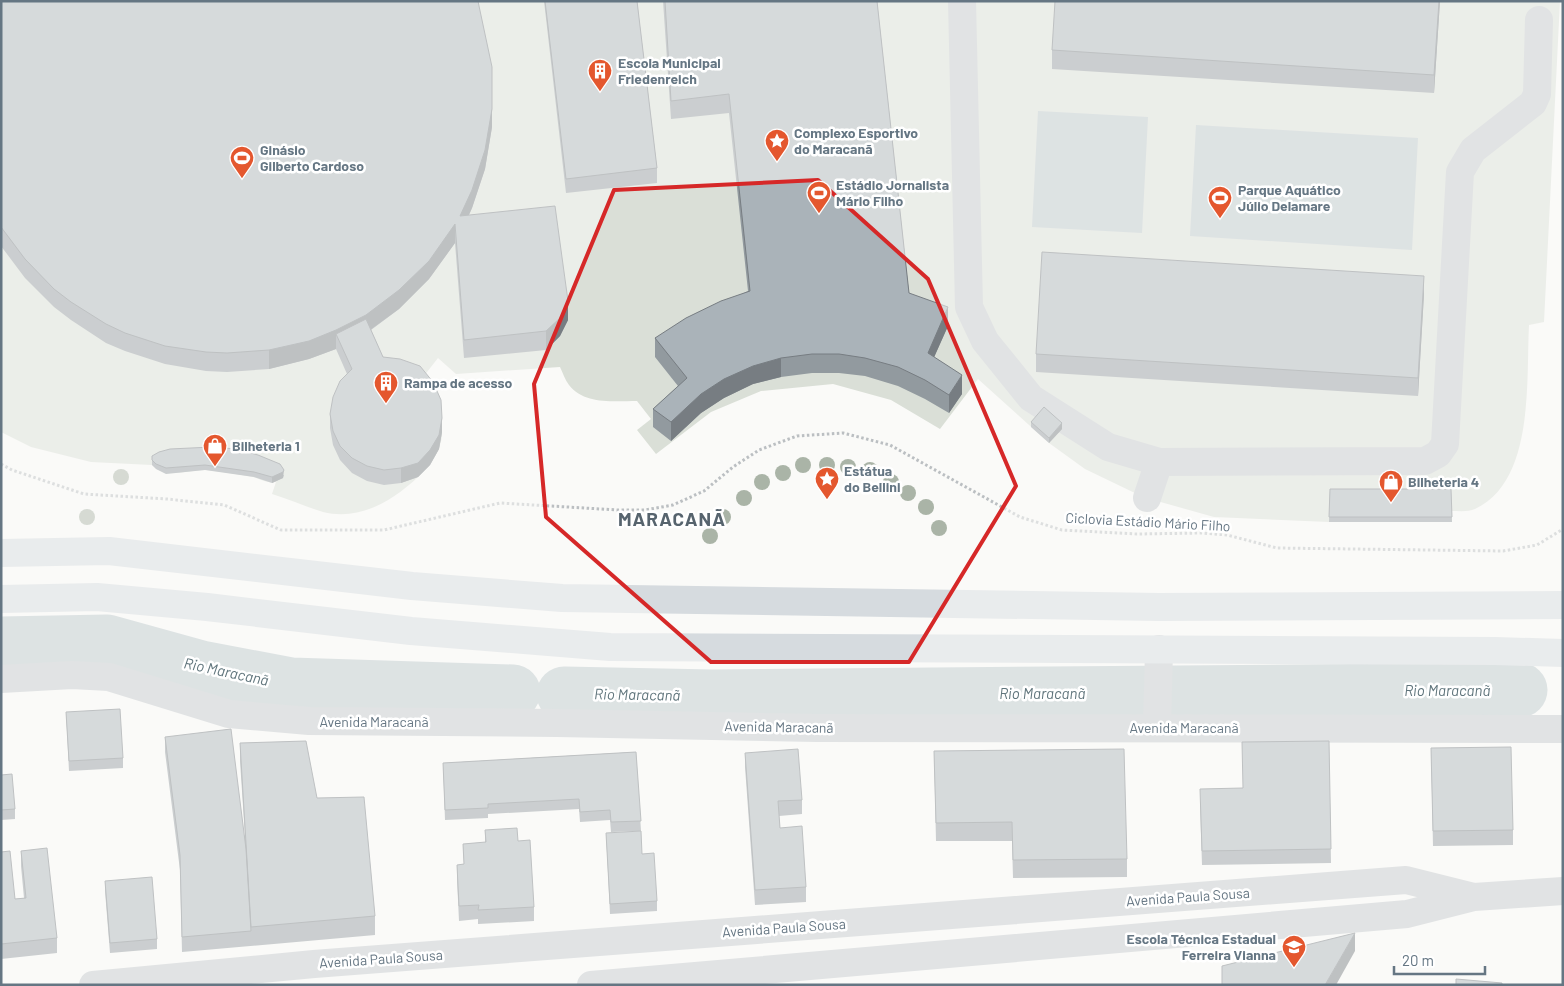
<svg xmlns="http://www.w3.org/2000/svg" width="1564" height="986" font-family="Barlow,sans-serif">
  <style>
    .green { fill: #dadfd7 }
    .water { fill: #bbc7cb }
    .lines { fill: none; stroke-linecap: round; stroke-linejoin: round }
    .river { stroke: #bbc7cb; stroke-width: 55 }
    .path { stroke: #bbbfc2; stroke-width: 3; stroke-dasharray: 2.5 2.5; stroke-linecap: butt }
    .minor { stroke: #c3c8cc; stroke-width: 28 }
    .major { stroke: #d6dbdf; stroke-width: 28 }
    .tree { fill: #aab4a7 }
    .wall { fill: #929a9f }
    .shaded-wall { fill: #777d82 }
    .building { fill: #aab3b9; stroke: #777d82 }
    .marked { fill: none; stroke: #d62828; stroke-width: 4; stroke-linejoin: round }
    .labels { text-anchor: middle; stroke-width: 5; stroke-linejoin: round; paint-order: stroke }
    .poi-label { font-size: 14px; font-weight: bold; fill: #657683; stroke: #fff; text-anchor: start }
    .street-label { font-size: 14px; fill: #657683; stroke: #fff }
    .water-label { font-size: 15px; font-style: italic; fill: #60757c; stroke: #fff }
    .district-label { font-size: 19px; font-weight: bold; letter-spacing: 1px; fill: #57646e; stroke: #fff }
  </style>
  <rect width="100%" height="100%" fill="#fafaf8"/>
  <path class="green" d="M 1,1 L 1560,1 L 1544,322 L 1529,325 C 1526,380 1535,481 1475,509 C 1469,512 1459,511 1452,511 L 1452,522 L 1329,522 L 1214,517 L 1157,501 L 1139,495 L 1085,469 L 1049,443 L 978,379 L 940,429 L 891,400 L 833,384 L 761,391 L 711,412 L 656,454 L 637,430 L 651,419 L 637,401 C 615,401 584,405 569,385 C 565,380 563,373 560,367 L 456,374 L 438,358 L 420,381 C 424,390 442,426 442,433 C 442,450 430,465 419,476 C 393,501 360,521 323,512 C 306,507 289,499 272,494 L 276,482 C 268,484 260,479 253,477 C 238,474 223,472 207,470 C 189,469 166,480 152,465 L 91,462 L 31,447 L 1,432 Z"/>
  <path class="water" d="M 1038,111 L 1148,117 L 1142,233 L 1032,227 Z
    M 1196,125 L 1418,138 L 1412,250 L 1190,236 Z"/>
  <g class="lines">
    <path class="river" d="M 1,644 L 107,642 L 201,668 L 291,685 L 513,692
      M 564,694 L 712,697 L 1520,690"/>
    <path class="path" d="M 1,464 L 12,470 L 84,494 L 167,499 L 224,505 L 281,530 L 384,530 L 500,503 L 618,510 L 645,510 L 673,505 L 704,491 L 733,467 L 759,450 L 797,436 L 843,433 L 890,445 L 1020,517 L 1062,530 L 1137,534 L 1202,533 L 1227,535 L 1277,548 L 1503,551 L 1537,545 L 1563,529"/>
    <path class="minor" d="M 962,1 L 969,307 L 985,341 L 1031,398 L 1108,447 L 1159,462 L 1147,498
      M 1159,462 L 1425,461 L 1438,454 L 1445,444 L 1460,172 L 1473,150 L 1533,103 L 1537,94 L 1539,20
      M 1,679 L 72,675 L 109,677 L 229,714 L 309,721 L 557,723 L 817,728 L 1563,729
      M 1157,728 L 1159,649
      M 93,985 L 314,964 L 1406,880 L 1474,897
      M 591,985 L 1407,914 L 1474,897 L 1563,891"/>
    <path class="major" d="M 1,553 L 109,551 L 412,586 L 562,598 L 1159,607 L 1563,605
      M 1,599 L 97,597 L 207,607 L 411,631 L 610,647 L 1495,651 L 1563,653"/>
  </g>
  <g class="tree">
    <circle cx="803" cy="465" r="8"/>
    <circle cx="827" cy="465" r="8"/>
    <circle cx="848" cy="467" r="8"/>
    <circle cx="870" cy="470" r="8"/>
    <circle cx="783" cy="473" r="8"/>
    <circle cx="121" cy="477" r="8"/>
    <circle cx="762" cy="482" r="8"/>
    <circle cx="891" cy="482" r="8"/>
    <circle cx="908" cy="493" r="8"/>
    <circle cx="744" cy="498" r="8"/>
    <circle cx="926" cy="507" r="8"/>
    <circle cx="87" cy="517" r="8"/>
    <circle cx="723" cy="517" r="8"/>
    <circle cx="939" cy="528" r="8"/>
    <circle cx="710" cy="536" r="8"/>
  </g>
  <path class="wall" d="M 1,1 L 492,127 L 485,169 L 472,208 L 469,215 L 568,320 L 560,336 L 546,350 L 464,358 L 455,243 L 429,279 L 399,309 L 371,330 L 383,357 L 442,432 L 439,449 L 430,465 L 418,477 L 401,483 L 384,485 L 367,481 L 352,473 L 340,460 L 333,445 L 330,428 L 330,414 L 347,374 L 336,349 L 309,359 L 269,369 L 227,372 L 206,371 L 165,364 L 125,351 L 106,343 L 71,320 L 54,307 L 25,278 L 1,246 Z
    M 544,1 L 637,1 L 657,168 L 657,183 L 566,193 Z
    M 663,1 L 877,1 L 909,293 L 948,326 L 934,357 L 962,394 L 949,413 L 925,399 L 898,386 L 865,376 L 839,373 L 812,373 L 781,377 L 753,384 L 724,398 L 701,413 L 671,441 L 653,427 L 653,409 L 678,386 L 655,357 L 655,338 L 748,291 L 729,113 L 671,119 Z
    M 1440,1 L 1434,93 L 1052,69 L 1052,50 Z
    M 1424,294 L 1418,396 L 1036,372 L 1036,354 Z
    M 1031,422 L 1062,429 L 1049,443 L 1031,427 Z
    M 152,456 L 284,475 L 283,478 L 272,483 L 254,477 L 205,470 L 166,474 L 156,469 L 152,465 Z
    M 1330,489 L 1451,489 L 1452,522 L 1329,522 Z
    M 66,712 L 123,758 L 123,768 L 69,771 Z
    M 165,737 L 245,836 L 240,761 L 240,743 L 317,798 L 375,916 L 375,935 L 182,952 L 180,870 L 165,752 Z
    M 1329,741 L 1331,863 L 1202,865 L 1200,803 L 1243,788 Z
    M 1431,748 L 1513,830 L 1513,845 L 1433,846 Z
    M 934,751 L 1127,859 L 1127,877 L 1013,878 L 1012,841 L 936,841 Z
    M 636,752 L 641,831 L 611,832 L 610,820 L 580,822 L 579,809 L 488,814 L 488,818 L 445,820 L 443,763 Z
    M 745,753 L 802,800 L 802,814 L 779,816 L 780,828 L 806,887 L 806,902 L 755,905 L 745,767 Z
    M 1,775 L 15,809 L 15,819 L 1,820 Z
    M 485,830 L 518,841 L 534,907 L 534,921 L 478,924 L 478,919 L 459,921 L 457,879 L 457,865 L 464,864 L 463,844 L 485,843 Z
    M 606,833 L 642,854 L 657,901 L 657,911 L 610,914 Z
    M 21,851 L 57,938 L 57,953 L 1,959 L 1,852 L 15,899 L 24,898 L 21,866 Z
    M 105,881 L 157,939 L 157,949 L 110,953 L 105,891 Z"/>
  <path class="shaded-wall" d="M 1439,1 L 1440,1 L 1434,93 L 1434,75 Z
    M 492,67 L 492,127 L 485,169 L 472,208 L 460,234 L 460,216 Z
    M 455,224 L 455,243 L 429,279 L 399,309 L 366,333 L 336,334 L 336,349 L 309,359 L 269,369 L 269,350 Z
    M 1424,276 L 1424,294 L 1418,396 L 1418,378 Z
    M 568,301 L 568,320 L 560,336 L 546,350 L 546,331 Z
    M 948,307 L 948,326 L 928,371 L 928,353 Z
    M 781,358 L 781,377 L 753,384 L 724,398 L 701,413 L 671,441 L 671,422 L 701,394 L 724,379 L 753,366 Z
    M 962,375 L 962,394 L 949,413 L 949,395 Z
    M 442,418 L 442,432 L 439,449 L 430,465 L 418,477 L 401,483 L 401,468 Z
    M 1062,423 L 1062,429 L 1049,443 L 1049,438 Z
    M 284,470 L 283,478 L 272,483 L 272,477 Z
    M 1355,933 L 1355,951 L 1336,985 L 1325,985 Z"/>
  <path class="building" d="M 1,1 L 478,1 L 479,6 L 492,67 L 492,109 L 485,150 L 472,190 L 460,216 L 555,206 L 568,301 L 560,318 L 546,331 L 464,340 L 455,224 L 429,261 L 399,290 L 366,315 L 336,330 L 309,341 L 269,350 L 227,353 L 206,352 L 165,346 L 125,333 L 106,324 L 71,302 L 54,289 L 25,259 L 1,227 Z
    M 545,1 L 637,1 L 657,168 L 566,179 Z
    M 665,1 L 877,1 L 909,293 L 948,307 L 928,353 L 962,375 L 949,395 L 925,380 L 898,367 L 865,358 L 839,354 L 812,354 L 781,358 L 753,366 L 724,379 L 701,394 L 671,422 L 653,409 L 687,378 L 655,338 L 686,318 L 721,301 L 750,291 L 729,94 L 671,101 Z
    M 1055,1 L 1439,1 L 1434,75 L 1052,50 Z
    M 1042,252 L 1424,276 L 1418,378 L 1036,354 Z
    M 366,319 L 383,357 L 400,359 L 420,366 L 433,382 L 441,400 L 442,418 L 439,435 L 430,450 L 418,463 L 401,468 L 384,470 L 367,466 L 352,458 L 340,446 L 333,431 L 330,414 L 333,397 L 340,381 L 352,369 L 336,334 Z
    M 1044,407 L 1062,423 L 1049,438 L 1031,422 Z
    M 212,447 L 236,449 L 258,455 L 280,464 L 284,470 L 283,472 L 272,477 L 254,472 L 205,465 L 166,468 L 156,464 L 152,460 L 152,456 L 159,452 L 170,449 Z
    M 1330,489 L 1451,489 L 1452,517 L 1329,517 Z
    M 120,709 L 123,758 L 69,761 L 66,712 Z
    M 231,729 L 246,849 L 251,931 L 182,937 L 180,855 L 165,737 Z
    M 306,741 L 317,798 L 364,797 L 375,916 L 251,927 L 240,743 Z
    M 1329,741 L 1331,849 L 1202,851 L 1200,789 L 1243,788 L 1242,742 Z
    M 1511,747 L 1513,830 L 1433,831 L 1431,748 Z
    M 798,749 L 802,800 L 778,801 L 780,828 L 802,826 L 806,887 L 755,890 L 745,753 Z
    M 1124,749 L 1127,859 L 1013,860 L 1012,822 L 936,823 L 934,751 Z
    M 636,752 L 641,821 L 611,822 L 610,810 L 580,812 L 579,799 L 488,804 L 488,808 L 445,810 L 443,763 Z
    M 12,774 L 15,809 L 1,810 L 1,775 Z
    M 517,828 L 518,841 L 530,840 L 534,907 L 478,910 L 479,905 L 459,906 L 457,865 L 464,864 L 463,844 L 486,842 L 485,830 Z
    M 641,831 L 642,854 L 654,853 L 657,901 L 610,904 L 606,833 Z
    M 47,848 L 57,938 L 1,944 L 1,852 L 10,851 L 15,899 L 26,898 L 21,851 Z
    M 152,877 L 157,939 L 110,943 L 105,881 Z
    M 1355,933 L 1325,985 L 1222,985 L 1222,966 Z
    M 1456,979 L 1502,983 L 1502,985 L 1456,985 Z"/>
  <path d="M0 0H1564V986H0ZM 818,180 L 928,279 L 1016,486 L 909,662 L 711,662 L 546,517 L 534,384 L 614,190 Z" fill="#fafaf8" fill-opacity=".55" fill-rule="evenodd"/>
  <path class="marked" d="M 818,180 L 928,279 L 1016,486 L 909,662 L 711,662 L 546,517 L 534,384 L 614,190 Z"/>
  <defs>
    <symbol id="building-pin" viewBox="-11 -11 22 30"><path d="M0 17L-7.5 6A9.5 9.5 0 1 1 7.5 6Z" fill="#e4572e" stroke="#fff"/><path d="M-4-6H4V6H1V3H-1V6H-4ZM-2.5-4.3h1.7v1.8h-1.7ZM.8-4.3h1.7v1.8H.8ZM-2.5-1h1.7V.8h-1.7ZM.8-1h1.7V.8H.8Z" fill="#fff"/></symbol>
    <symbol id="sight-pin" viewBox="-11 -11 22 30"><path d="M0 17L-7.5 6A9.5 9.5 0 1 1 7.5 6Z" fill="#e4572e" stroke="#fff"/><path d="M0-6L1.8-2.2L6-1.7L2.9 1.2L3.7 5.4L0 3.3L-3.7 5.4L-2.9 1.2L-6-1.7L-1.8-2.2Z" fill="#fff"/></symbol>
    <symbol id="stadium-pin" viewBox="-11 -11 22 30"><path d="M0 17L-7.5 6A9.5 9.5 0 1 1 7.5 6Z" fill="#e4572e" stroke="#fff"/><path d="M0-5a6.5 5 0 1 0 0 10a6.5 5 0 1 0 0-10ZM-3.5-1.8h7v3.6h-7Z" fill="#fff"/></symbol>
    <symbol id="shop-pin" viewBox="-11 -11 22 30"><path d="M0 17L-7.5 6A9.5 9.5 0 1 1 7.5 6Z" fill="#e4572e" stroke="#fff"/><path d="M-5-2.5h2.3a2.7 3.5 0 0 1 5.4 0H5L5.5 6h-11ZM-1.5-2.5h3a1.5 2.3 0 0 0-3 0Z" fill="#fff"/></symbol>
    <symbol id="university-pin" viewBox="-11 -11 22 30"><path d="M0 17L-7.5 6A9.5 9.5 0 1 1 7.5 6Z" fill="#e4572e" stroke="#fff"/><path d="M0-5L7-2L0 1L-7-2ZM-4 1L0 2.5L4 1V4Q0 6-4 4Z" fill="#fff"/></symbol>
  </defs>
  <g fill-rule="evenodd">
    <use href="#building-pin" x="586" y="57" width="28" height="38"/>
    <use href="#sight-pin" x="763" y="127" width="28" height="38"/>
    <use href="#stadium-pin" x="228" y="144" width="28" height="38"/>
    <use href="#stadium-pin" x="805" y="179" width="28" height="38"/>
    <use href="#stadium-pin" x="1206" y="184" width="28" height="38"/>
    <use href="#building-pin" x="372" y="369" width="28" height="38"/>
    <use href="#shop-pin" x="201" y="432" width="28" height="38"/>
    <use href="#sight-pin" x="813" y="465" width="28" height="38"/>
    <use href="#shop-pin" x="1377" y="468" width="28" height="38"/>
    <use href="#university-pin" x="1280" y="933" width="28" height="38"/>
  </g>
  <g class="labels">
    <g class="poi-label">
      <text x="618" y="68">Escola Municipal<tspan x="618" dy="16">Friedenreich</tspan></text>
      <text x="794" y="138">Complexo Esportivo<tspan x="794" dy="16">do Maracanã</tspan></text>
      <text x="260" y="155">Ginásio<tspan x="260" dy="16">Gilberto Cardoso</tspan></text>
      <text x="836" y="190">Estádio Jornalista<tspan x="836" dy="16">Mário Filho</tspan></text>
      <text x="1238" y="195">Parque Aquático<tspan x="1238" dy="16">Júlio Delamare</tspan></text>
      <text x="404" y="388">Rampa de acesso</text>
      <text x="232" y="451">Bilheteria 1</text>
      <text x="844" y="476">Estátua<tspan x="844" dy="16">do Bellini</tspan></text>
      <text x="1408" y="487">Bilheteria 4</text>
      <text x="1276" y="944" text-anchor="end">Escola Técnica Estadual<tspan x="1276" dy="16">Ferreira Vianna</tspan></text>
    </g>
    <g class="street-label">
      <text transform="translate(1148 522) rotate(3)" y="5">Ciclovia Estádio Mário Filho</text>
      <text x="374" y="727">Avenida Maracanã</text>
      <text transform="translate(779 727) rotate(1)" y="5">Avenida Maracanã</text>
      <text x="1184" y="733">Avenida Maracanã</text>
      <text transform="translate(1188 897) rotate(-4)" y="5">Avenida Paula Sousa</text>
      <text transform="translate(784 928) rotate(-4)" y="5">Avenida Paula Sousa</text>
      <text transform="translate(381 959) rotate(-4)" y="5">Avenida Paula Sousa</text>
    </g>
    <g class="water-label">
      <text transform="translate(226 672) rotate(12)" y="5">Rio Maracanã</text>
      <text x="1447" y="696">Rio Maracanã</text>
      <text x="1042" y="699">Rio Maracanã</text>
      <text transform="translate(637 695) rotate(1)" y="5">Rio Maracanã</text>
    </g>
    <g class="district-label">
      <text x="672" y="526">MARACANÃ</text>
    </g>
  </g>
  <rect width="1564" height="986" fill="none" stroke="#657683" stroke-width="5"/>
  <path d="M1394 966v8h91v-8" fill="none" stroke="#657683" stroke-width="2.5"/>
  <text x="1402" y="966" font-size="15" fill="#657683" stroke="#ffffff" stroke-width="4" paint-order="stroke">20 m</text>
</svg>
